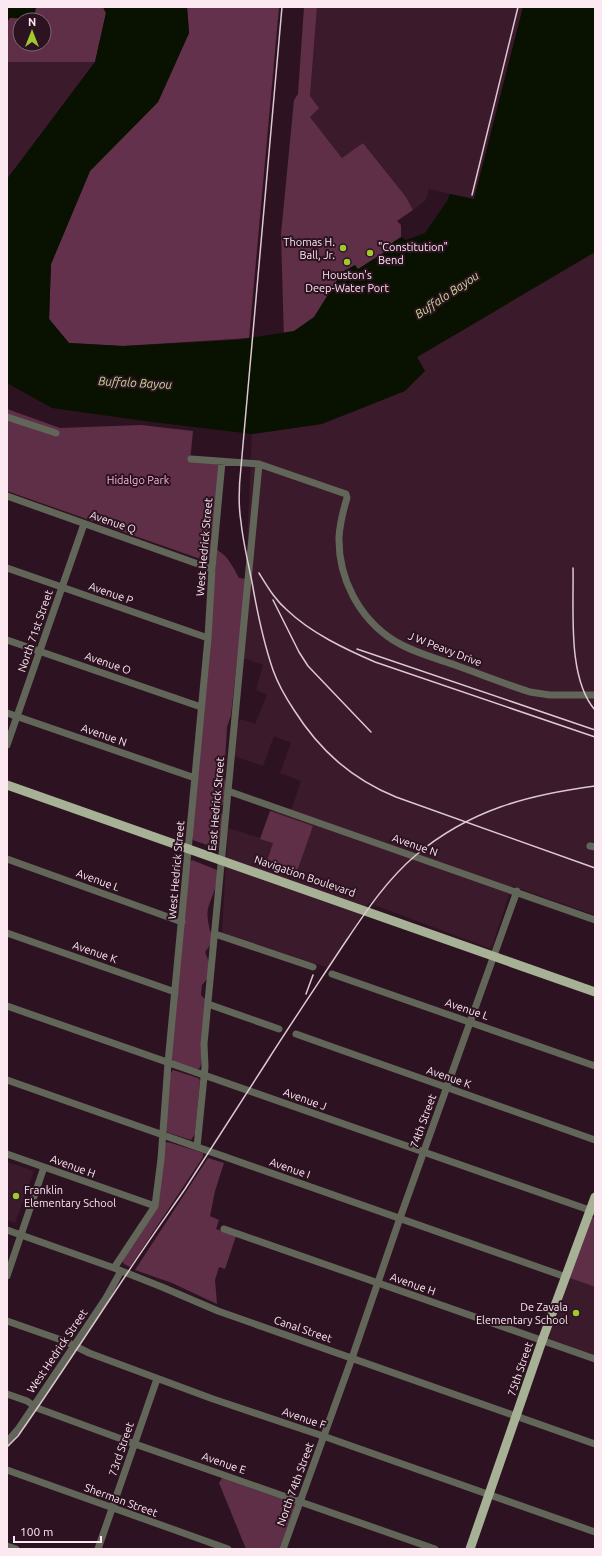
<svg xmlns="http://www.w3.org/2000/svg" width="602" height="1556" font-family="Ubuntu,sans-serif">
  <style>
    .built { fill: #3b1a2b }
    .green { fill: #5f2f48; fill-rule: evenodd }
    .forest { fill: #63314b }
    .water { fill: #091100 }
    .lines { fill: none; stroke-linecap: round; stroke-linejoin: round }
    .minor { stroke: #616659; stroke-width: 7 }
    .major { stroke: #a6b195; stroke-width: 9 }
    .rail { stroke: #dcc8d0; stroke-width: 1.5 }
    .poi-dot { fill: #9fca2d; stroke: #2d1321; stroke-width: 1.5 }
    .labels { text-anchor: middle; stroke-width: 4; stroke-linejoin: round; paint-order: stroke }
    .poi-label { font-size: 11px; fill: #fbe8f0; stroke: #2d1321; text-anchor: end }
    .park-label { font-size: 11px; fill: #f9b6d6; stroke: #2d1321 }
    .street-label { font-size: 11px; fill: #fbe8f0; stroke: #2d1321 }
    .water-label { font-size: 12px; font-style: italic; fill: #c2de8e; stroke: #2d1321 }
  </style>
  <rect width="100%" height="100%" fill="#2d1321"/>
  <path class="built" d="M 317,7 L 523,7 L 474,199 L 429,189 L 426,200 L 413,210 L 406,197 L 363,143 L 343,159 L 310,117 L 310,96 Z
    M 7,62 L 95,62 L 7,179 Z
    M 595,252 L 595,915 L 512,886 L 491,949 L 369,903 L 329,968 L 222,933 L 228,828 L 260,838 L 270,811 L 292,808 L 301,781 L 280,773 L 291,743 L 274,736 L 263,766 L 234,756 L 237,724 L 241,719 L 255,724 L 267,695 L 256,690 L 263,665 L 247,659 L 242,659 L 252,434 L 322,424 L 417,357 Z
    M 7,1162 L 34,1171 L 15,1223 L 7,1220 Z
    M 570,1278 L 595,1287 L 595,1357 L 548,1340 Z"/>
  <path class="green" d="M 7,7 L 103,7 L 106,13 L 95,62 L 7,62 ZM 20,20 L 44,20 L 44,44 L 20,44 Z
    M 304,7 L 317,7 L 310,96 L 319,108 L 310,117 L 342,158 L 363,143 L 406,197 L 413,210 L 397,221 L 401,225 L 401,262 L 284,341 L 281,234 L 294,100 L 298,94 Z
    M 7,409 L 60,428 L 141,425 L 193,431 L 190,461 L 219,464 L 211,558 L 206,561 L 7,491 Z
    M 217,550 C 228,556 233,567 239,578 L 246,579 L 231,715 L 227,727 L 224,777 C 226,786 227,801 220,808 L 219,813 L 222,814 L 222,823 L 218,849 L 193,840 L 192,837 Z
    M 270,811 L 313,826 L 295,877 L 261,865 L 262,859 L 267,861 L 273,843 L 260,839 Z
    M 192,860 L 217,870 C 217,876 217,883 215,889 C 208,909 205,908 210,931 L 212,932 L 211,944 L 205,952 L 209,962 L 208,978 L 202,985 L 201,995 L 206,1000 L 201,1063 L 200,1068 L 197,1069 L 173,1061 L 171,1057 L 190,862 Z
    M 173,1070 L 198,1078 L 200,1080 L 195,1134 L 191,1140 L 169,1133 L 166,1131 L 170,1074 Z
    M 168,1142 L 203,1153 L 203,1157 L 130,1267 L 124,1264 L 122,1261 L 153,1214 L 165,1143 Z
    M 208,1158 L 224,1163 L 215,1191 L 210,1216 L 219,1220 L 216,1229 L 236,1236 L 225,1269 L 219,1267 L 215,1280 L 217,1304 L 172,1283 L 135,1270 Z
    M 592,1217 L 595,1218 L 595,1287 L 570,1278 Z
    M 222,1478 L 296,1504 L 279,1549 L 246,1549 L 219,1483 Z"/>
  <path class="forest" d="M 187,7 L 279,7 L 249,338 L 123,346 L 69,343 L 49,319 L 51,264 L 90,171 L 158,102 L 189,33 Z"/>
  <path class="water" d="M 7,7 L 36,7 L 36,8 C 33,25 22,17 10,18 L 7,22 Z
    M 103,7 L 187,7 L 189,33 L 158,102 L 90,171 L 51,264 L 49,319 L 69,343 L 123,346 L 237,340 L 294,331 L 314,317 L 342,272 L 355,265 L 358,269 L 389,249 L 387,246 L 401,237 L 406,240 L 425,233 L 447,201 L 450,194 L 474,199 L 523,7 L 595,7 L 595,252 L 417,357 L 425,371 L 405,391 L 322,424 L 252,434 L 152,422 L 52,408 L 7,383 L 7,179 L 95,62 L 106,13 Z"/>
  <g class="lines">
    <path class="minor" d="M 7,417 L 56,433
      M 191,459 L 259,464 L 346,494 L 347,498 C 343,511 340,523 339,537 C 338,578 359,618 393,640 C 412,652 435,658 455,665 C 480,674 505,684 530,692 L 550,695 L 595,695
      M 7,496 L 212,569
      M 7,568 L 208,638
      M 7,640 L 201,707
      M 7,713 L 195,778
      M 7,745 L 84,524
      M 228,791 L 595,920
      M 590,846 L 595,847
      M 7,859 L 182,922
      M 7,933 L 175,992
      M 215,934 L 313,967
      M 332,974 L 595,1066
      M 208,1004 L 279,1029
      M 7,1006 L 595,1212
      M 296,1034 L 595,1140
      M 7,1080 L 566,1277
      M 197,1147 L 205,1067 L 204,1044 L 259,464
      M 7,1154 L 155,1206
      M 224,1229 L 595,1359
      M 7,1230 L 114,1268 L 162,1287 L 218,1311 L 595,1444
      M 114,1268 L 155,1206 L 161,1159 L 168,1063 L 208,638 L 212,569 L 222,462
      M 7,1276 L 44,1167
      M 7,1321 L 67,1342 L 89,1353 L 213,1399 L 323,1436 L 595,1532
      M 7,1394 L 27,1401 L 37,1408 L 135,1444 L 435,1549
      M 7,1442 L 19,1428 L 106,1298 L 121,1271
      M 7,1470 L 228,1549
      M 7,1546 L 16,1549
      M 98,1549 L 157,1379
      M 283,1549 L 352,1358 L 400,1218 L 517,891"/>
    <path class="major" d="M 7,785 L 595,992
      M 470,1549 L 542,1341 L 595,1197"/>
    <path class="rail" d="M 282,7 L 241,467 C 239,485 238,504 241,522 C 243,542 248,562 252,582 C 257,611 263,641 273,670 C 278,684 286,698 294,710 C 320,751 352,779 396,797 L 595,868
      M 472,195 L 518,7
      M 573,568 C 574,609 567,678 595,710
      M 259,573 C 267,586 275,600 287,610 C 311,633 345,649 375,662 L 595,737
      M 273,600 L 299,652 L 308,666 L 371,732
      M 357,649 L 595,730
      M 306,994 L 313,975
      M 7,1447 L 18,1436 C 55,1383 90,1329 126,1275 C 145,1246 165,1218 185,1189 C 212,1147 239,1105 266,1063 C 290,1025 315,988 340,950 C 363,916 385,881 416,855 C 470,810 527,795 595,786"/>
  </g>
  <g class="poi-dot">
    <circle cx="343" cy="248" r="4"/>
    <circle cx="370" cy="253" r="4"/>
    <circle cx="347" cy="262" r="4"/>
    <circle cx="16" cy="1196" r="4"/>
    <circle cx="576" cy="1313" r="4"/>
  </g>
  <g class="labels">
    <g class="poi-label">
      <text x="335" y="246">Thomas H.<tspan x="335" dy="13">Ball, Jr.</tspan></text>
      <text x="378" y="251" text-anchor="start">"Constitution"<tspan x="378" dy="13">Bend</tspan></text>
      <text x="347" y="279" text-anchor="middle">Houston's<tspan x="347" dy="13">Deep-Water Port</tspan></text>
      <text x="24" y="1194" text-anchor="start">Franklin<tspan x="24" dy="13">Elementary School</tspan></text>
      <text x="568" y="1311">De Zavala<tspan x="568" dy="13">Elementary School</tspan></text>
    </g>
    <g class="park-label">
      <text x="138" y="484">Hidalgo Park</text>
    </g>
    <g class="street-label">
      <text transform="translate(113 522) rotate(19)" y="4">Avenue Q</text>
      <text transform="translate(204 547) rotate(-85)" y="4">West Hedrick Street</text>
      <text transform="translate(111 593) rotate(19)" y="4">Avenue P</text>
      <text transform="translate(35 631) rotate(-71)" y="4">North 71st Street</text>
      <text transform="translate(445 649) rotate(21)" y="4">J W Peavy Drive</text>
      <text transform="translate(108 663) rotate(19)" y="4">Avenue O</text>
      <text transform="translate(104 735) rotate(19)" y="4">Avenue N</text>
      <text transform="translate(216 804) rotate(-85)" y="4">East Hedrick Street</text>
      <text transform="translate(415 845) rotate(19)" y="4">Avenue N</text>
      <text transform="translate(176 870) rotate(-85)" y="4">West Hedrick Street</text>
      <text transform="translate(305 876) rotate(19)" y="4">Navigation Boulevard</text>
      <text transform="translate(98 880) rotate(20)" y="4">Avenue L</text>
      <text transform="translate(95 952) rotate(19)" y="4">Avenue K</text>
      <text transform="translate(467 1009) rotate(19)" y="4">Avenue L</text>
      <text transform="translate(449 1077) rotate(19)" y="4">Avenue K</text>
      <text transform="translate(305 1099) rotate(20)" y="4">Avenue J</text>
      <text transform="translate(423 1121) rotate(-70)" y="4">74th Street</text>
      <text transform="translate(73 1166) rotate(20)" y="4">Avenue H</text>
      <text transform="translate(290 1168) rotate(19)" y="4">Avenue I</text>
      <text transform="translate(413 1284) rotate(19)" y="4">Avenue H</text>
      <text transform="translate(303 1329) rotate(19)" y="4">Canal Street</text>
      <text transform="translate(57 1351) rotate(-56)" y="4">West Hedrick Street</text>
      <text transform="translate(520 1369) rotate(-71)" y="4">75th Street</text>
      <text transform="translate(304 1418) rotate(19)" y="4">Avenue F</text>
      <text transform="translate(121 1449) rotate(-71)" y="4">73rd Street</text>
      <text transform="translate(224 1463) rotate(19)" y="4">Avenue E</text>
      <text transform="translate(295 1484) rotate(-70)" y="4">North 74th Street</text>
      <text transform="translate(121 1500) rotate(20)" y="4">Sherman Street</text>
    </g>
    <g class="water-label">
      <text transform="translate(447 295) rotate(-34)" y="4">Buffalo Bayou</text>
      <text transform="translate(135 383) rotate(3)" y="4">Buffalo Bayou</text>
    </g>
  </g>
  <rect width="602" height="1556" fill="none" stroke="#fbe8f0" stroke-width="16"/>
  <g transform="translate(32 32)"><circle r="19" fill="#2d1321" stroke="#7f6874"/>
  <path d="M0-3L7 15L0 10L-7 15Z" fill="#9fca2d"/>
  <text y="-6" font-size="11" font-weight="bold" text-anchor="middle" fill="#fbe8f0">N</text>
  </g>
  <path d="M14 1536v6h87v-6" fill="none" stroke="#fbe8f0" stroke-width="2"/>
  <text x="20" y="1536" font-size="12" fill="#fbe8f0" stroke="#2d1321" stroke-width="3" paint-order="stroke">100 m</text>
</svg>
